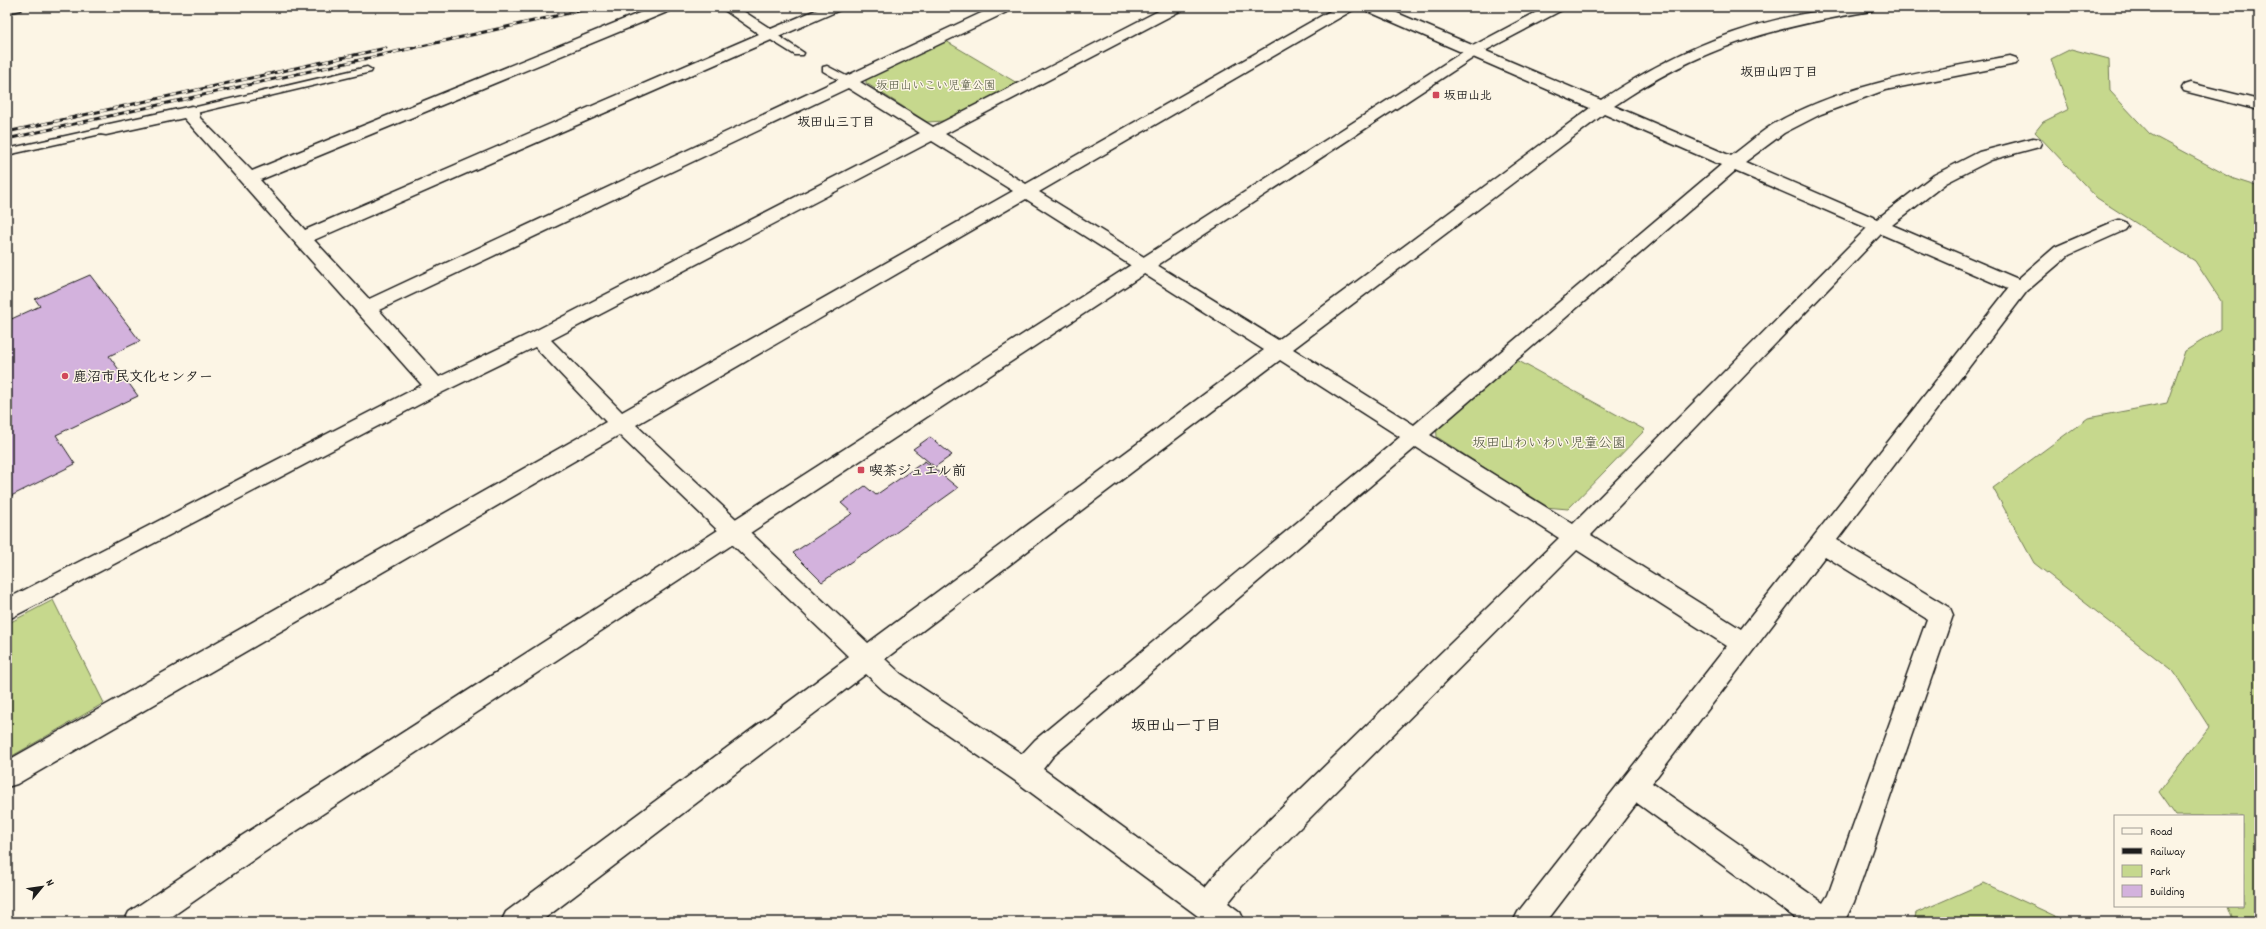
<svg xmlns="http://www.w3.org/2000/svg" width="2266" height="929" font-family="Dekko,'Klee One',sans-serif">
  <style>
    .green { fill: #c6d88d; stroke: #717a54 }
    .building { fill: #d3b2dd; stroke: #1c1c1c }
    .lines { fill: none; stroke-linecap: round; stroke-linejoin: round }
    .lane-casing { stroke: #1c1c1c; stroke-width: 3 }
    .street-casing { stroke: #1c1c1c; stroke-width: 3 }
    .secondary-casing { stroke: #1c1c1c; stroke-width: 3 }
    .lane { fill: #fcf5e5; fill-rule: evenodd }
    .street { fill: #fcf5e5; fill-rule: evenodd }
    .secondary { fill: #fcf5e5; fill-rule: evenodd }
    .rail-casing { stroke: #1c1c1c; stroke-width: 3 }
    .rail { stroke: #fcf5e5; stroke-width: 2; stroke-dasharray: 6; stroke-linecap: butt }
    .poi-dot { fill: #d1495b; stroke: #fcf5e5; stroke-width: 1.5 }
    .labels { text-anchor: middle; stroke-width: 3; stroke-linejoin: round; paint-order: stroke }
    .far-park-label { font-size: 12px; fill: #4f543e; stroke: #fcf5e5 }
    .far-poi-label { font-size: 12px; font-weight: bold; fill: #1c1c1c; stroke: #fcf5e5; text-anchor: start }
    .far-neighbourhood-label { font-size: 13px; font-weight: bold; fill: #1c1c1c; stroke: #fcf5e5 }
    .poi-label { font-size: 14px; font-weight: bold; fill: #1c1c1c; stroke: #fcf5e5; text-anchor: start }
    .park-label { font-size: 14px; fill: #4f543e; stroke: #fcf5e5 }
    .neighbourhood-label { font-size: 15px; font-weight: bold; fill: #1c1c1c; stroke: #fcf5e5 }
  </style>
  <rect width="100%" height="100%" fill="#fcf5e5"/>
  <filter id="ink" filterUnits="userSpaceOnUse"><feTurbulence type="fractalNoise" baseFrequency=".025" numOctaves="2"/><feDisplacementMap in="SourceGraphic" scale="8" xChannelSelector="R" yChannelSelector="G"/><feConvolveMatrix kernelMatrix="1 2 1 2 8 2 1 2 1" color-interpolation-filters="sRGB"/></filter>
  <g filter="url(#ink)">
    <path class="green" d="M 946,41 L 1017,83 L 944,121 L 927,122 L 866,83 L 866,78 Z
      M 2071,49 L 2109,59 L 2110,91 L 2150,134 L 2234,179 L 2259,187 L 2259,922 L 2235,922 L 2229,906 L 2243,906 L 2243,816 L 2176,816 L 2159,792 L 2209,727 L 2174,672 L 2034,563 L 1993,488 L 2088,418 L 2167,403 L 2185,351 L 2221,329 L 2221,301 L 2195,261 L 2097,198 L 2035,132 L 2043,122 L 2069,109 L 2051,59 Z
      M 1513,358 L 1645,430 L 1568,509 L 1545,507 L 1437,437 L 1436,423 Z
      M 53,600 L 104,703 L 7,759 L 7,624 Z
      M 1984,883 L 2068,922 L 1914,922 L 1916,913 Z"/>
    <path class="building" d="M 90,275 L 140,341 L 109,356 L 138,396 L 56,435 L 75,464 L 7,498 L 7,321 L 40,306 L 35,299 Z
      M 930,437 L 952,455 L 935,467 L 913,449 Z
      M 925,461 L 958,488 L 866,554 L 865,552 L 822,582 L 793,553 L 850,515 L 852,513 L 841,503 L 865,486 L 876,495 Z"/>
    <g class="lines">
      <defs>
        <path id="lane" d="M 770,32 L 774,33 L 804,53 L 803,55 L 795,55 L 766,37 L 765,35 Z
          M 827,66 L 852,79 L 853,81 L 852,83 L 844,83 L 823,71 L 823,67 Z
          M 367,67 L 372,70 L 371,72 L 192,114 L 186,111 L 192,108 Z
          M 106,127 L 112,130 L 110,132 L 7,155 L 7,149 Z"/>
        <path id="street" d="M 7,7 L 23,7 L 21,10 L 7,13 Z
          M 654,7 L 674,7 L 672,10 L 260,180 L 305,230 L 759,34 L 720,7 L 737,7 L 771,29 L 823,7 L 842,7 L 840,10 L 314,240 L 369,299 L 994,7 L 1013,7 L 1011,10 L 860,82 L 933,127 L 1166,7 L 1184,7 L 1182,10 L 945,134 L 1026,184 L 1337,7 L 1355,7 L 1353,10 L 1039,192 L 1278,340 L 1590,108 L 1365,10 L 1363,7 L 1383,7 L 1601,100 C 1683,45 1778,7 1878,7 L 1871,11 C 1770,28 1700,47 1614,106 L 1731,156 C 1745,146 1758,134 1772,125 C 1844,83 1930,71 2010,56 L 2016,58 L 2018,61 L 2016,64 L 1885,90 L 1821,114 L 1784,133 L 1745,162 L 1877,219 L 1934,175 L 1979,152 L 2033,138 L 2039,139 L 2041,143 L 2039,147 L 1991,160 L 1946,183 L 1892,225 L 2018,279 L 2055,247 L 2113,222 L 2119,220 L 2125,222 L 2128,226 L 2125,230 L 2069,255 L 2027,291 L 1837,540 L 1950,608 L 1953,615 L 1854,902 L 1844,922 L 1801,922 L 1637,803 L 1546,922 L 1513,922 L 1518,912 L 1727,646 L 1577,550 L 1242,886 L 1228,903 L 1240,912 L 1245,922 L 1206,922 L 1014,780 L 883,690 L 866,674 L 540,922 L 501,922 L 506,912 L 849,657 L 619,435 L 17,784 L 7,787 L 7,761 L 606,422 L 535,347 L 443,392 L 7,620 L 7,599 L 422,385 L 184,118 L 106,135 L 100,134 L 98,130 L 100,126 L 192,106 L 198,108 L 200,118 L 252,171 ZM 848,88 L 920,133 L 531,333 L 439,377 L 379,310 ZM 1604,114 L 1721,165 L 1414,425 L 1293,349 ZM 932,141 L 1013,191 L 622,412 L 551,340 ZM 1735,171 L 1867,228 L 1573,524 L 1430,435 ZM 1026,199 L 1264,350 L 868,643 L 636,425 ZM 1881,234 L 2008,289 L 1741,629 L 1591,535 ZM 1280,360 L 1400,437 L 1035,740 L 1022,754 L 901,674 L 885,659 ZM 1416,447 L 1559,538 L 1222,866 L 1205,887 L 1043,769 L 1053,756 ZM 1825,556 L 1927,619 L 1828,895 L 1823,903 L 1652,783 Z
          M 2190,83 L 2259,100 L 2259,110 L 2184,91 L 2182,88 L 2184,85 Z"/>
        <path id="secondary" d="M 1546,7 L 1564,7 L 1562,10 L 1479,54 L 263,853 L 164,922 L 124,922 L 129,912 L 243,835 L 1469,48 Z"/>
      </defs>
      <use href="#lane" class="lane-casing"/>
      <use href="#street" class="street-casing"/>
      <use href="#secondary" class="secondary-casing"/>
      <use href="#lane" class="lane"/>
      <use href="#street" class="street"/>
      <use href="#secondary" class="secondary"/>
      <defs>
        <path id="rail" d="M 7,132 L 386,48
          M 7,139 L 596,7"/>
      </defs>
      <use href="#rail" class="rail-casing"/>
      <use href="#rail" class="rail"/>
    </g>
  </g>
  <g class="poi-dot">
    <rect x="1432" y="91" width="8" height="8" rx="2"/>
    <circle cx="65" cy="376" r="4"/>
    <rect x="857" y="466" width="8" height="8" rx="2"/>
  </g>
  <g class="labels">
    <g class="far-park-label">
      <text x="936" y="89">坂田山いこい児童公園</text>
    </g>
    <g class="far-poi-label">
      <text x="1444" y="99">坂田山北</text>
    </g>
    <g class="far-neighbourhood-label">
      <text x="1779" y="76">坂田山四丁目</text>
      <text x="836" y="126">坂田山三丁目</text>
    </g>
    <g class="poi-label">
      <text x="73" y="381">鹿沼市民文化センター</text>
      <text x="869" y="475">喫茶ジュエル前</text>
    </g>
    <g class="park-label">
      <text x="1549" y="447">坂田山わいわい児童公園</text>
    </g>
    <g class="neighbourhood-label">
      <text x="1176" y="730">坂田山一丁目</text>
    </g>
  </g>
  <rect width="2266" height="929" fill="none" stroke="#fcf5e5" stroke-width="24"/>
  <rect x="12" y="12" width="2242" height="905" fill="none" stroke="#1c1c1c" stroke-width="1.5" filter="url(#ink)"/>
  <rect x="2114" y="815" width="130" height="92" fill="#fcf5e5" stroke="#a29e95"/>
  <rect x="2122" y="828" width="20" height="6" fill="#fcf5e5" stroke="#a29e95"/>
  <text x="2150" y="835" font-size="12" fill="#1c1c1c">Road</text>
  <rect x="2122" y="848" width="20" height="6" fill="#1c1c1c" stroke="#a29e95"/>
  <text x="2150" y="855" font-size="12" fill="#1c1c1c">Railway</text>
  <rect x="2122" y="865" width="20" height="12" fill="#c6d88d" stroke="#a29e95"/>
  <text x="2150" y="875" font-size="12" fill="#1c1c1c">Park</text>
  <rect x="2122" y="885" width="20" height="12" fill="#d3b2dd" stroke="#a29e95"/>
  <text x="2150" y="895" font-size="12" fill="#1c1c1c">Building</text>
  <g transform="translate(42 887) rotate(61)" stroke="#fcf5e5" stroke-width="3" paint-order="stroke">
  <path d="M0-3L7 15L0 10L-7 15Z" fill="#1c1c1c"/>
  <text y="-6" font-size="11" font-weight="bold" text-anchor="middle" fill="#1c1c1c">N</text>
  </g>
</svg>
